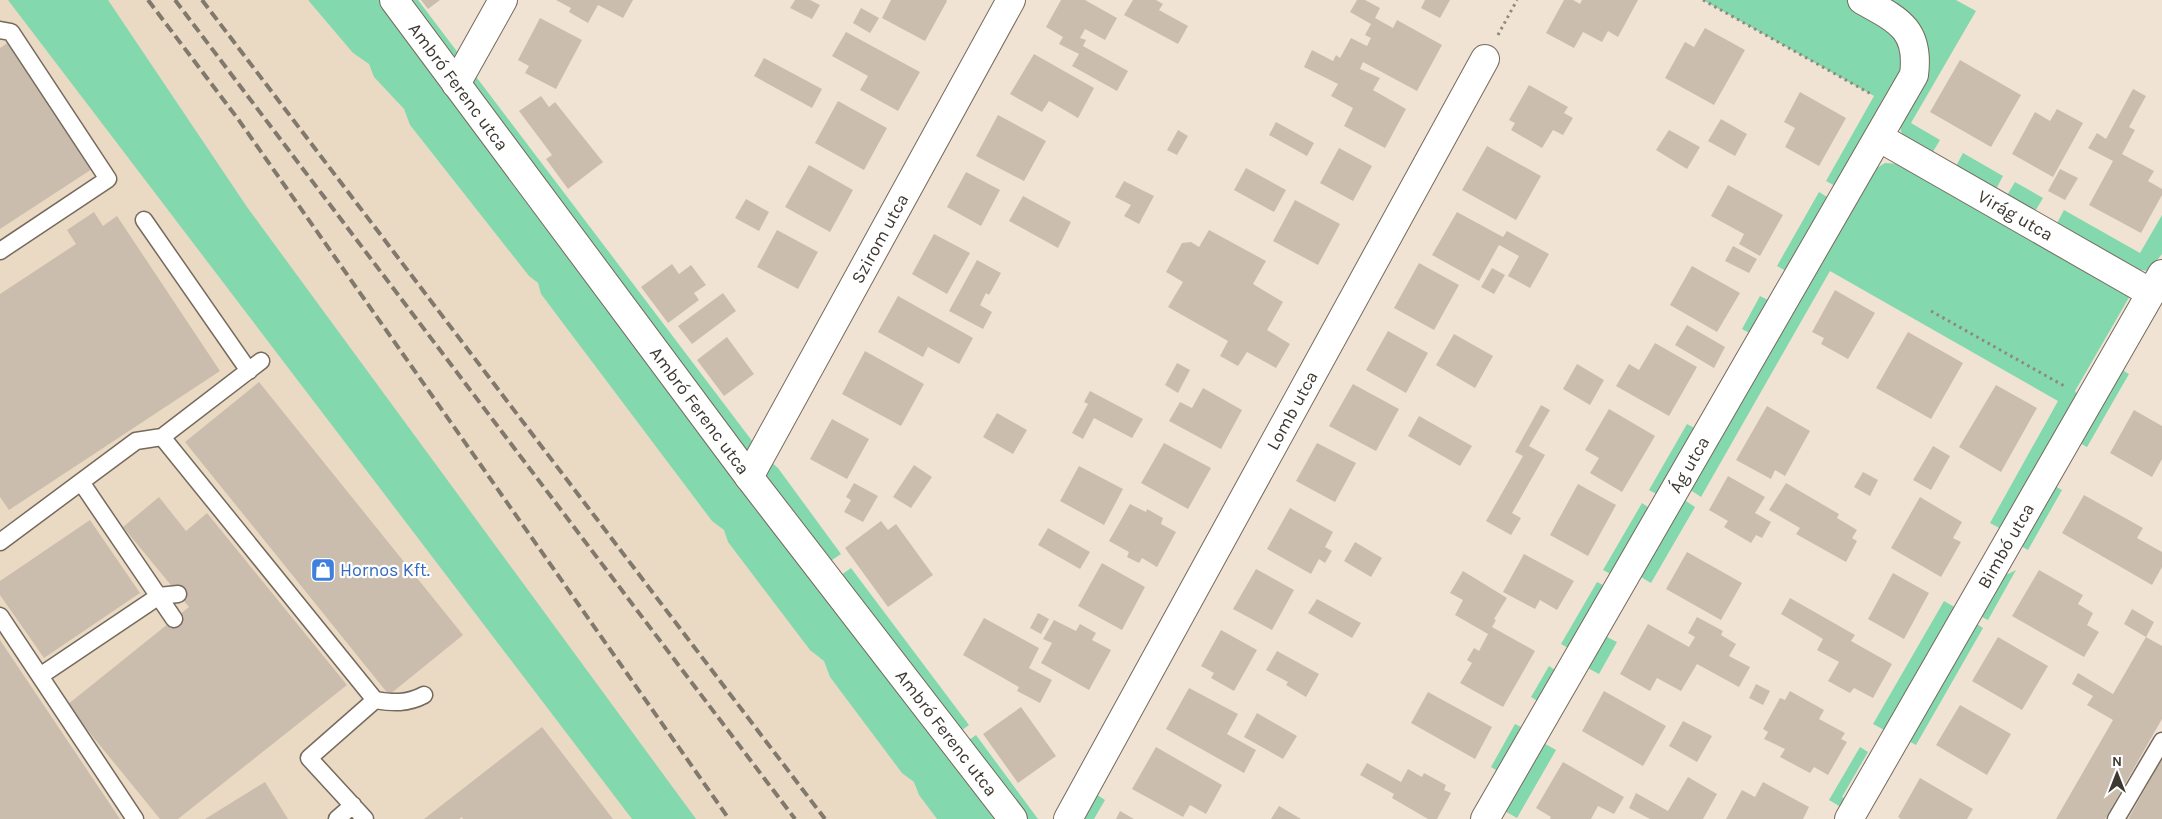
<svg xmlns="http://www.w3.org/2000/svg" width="2162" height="819" font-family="Karla,sans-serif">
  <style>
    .built { fill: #ead9c3 }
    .green { fill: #83d8ad }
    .building { fill: #cbbdae }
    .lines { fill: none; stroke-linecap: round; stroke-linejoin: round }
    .lane-casing { stroke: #756a5c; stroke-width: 19 }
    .street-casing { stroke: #756a5c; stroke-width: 30 }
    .path { stroke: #90877d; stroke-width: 3; stroke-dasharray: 2.5 4; stroke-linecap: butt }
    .lane { stroke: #fff; stroke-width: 16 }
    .street { stroke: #fff; stroke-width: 28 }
    .rail { stroke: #81786e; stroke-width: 4; stroke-dasharray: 10 5; stroke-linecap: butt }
    .labels { text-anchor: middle; stroke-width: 4.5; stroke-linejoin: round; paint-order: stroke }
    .street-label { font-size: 18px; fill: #3d3831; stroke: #fff }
    .shop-label { font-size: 18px; fill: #366cbe; stroke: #fff; text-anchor: start }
  </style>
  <rect width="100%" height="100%" fill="#f1e3d4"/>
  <path class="built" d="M 0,0 L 308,0 L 353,53 L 369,64 L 374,77 L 404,109 L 410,125 L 529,276 L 538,283 L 541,294 L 712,521 L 724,530 L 728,542 L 810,649 L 824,661 L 830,677 L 902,772 L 914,782 L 919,795 L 937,819 L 0,819 Z"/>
  <path class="green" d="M 8,0 L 108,0 L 247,207 L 696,819 L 632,819 Z
    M 308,0 L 418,0 L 762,454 L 778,468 L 841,554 L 820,568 L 831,582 L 851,568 L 969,725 L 951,738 L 958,748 L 976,735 L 1038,819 L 937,819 L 919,795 L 914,782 L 902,773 L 830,677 L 824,661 L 810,650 L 728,542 L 724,530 L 712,521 L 541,294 L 538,283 L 529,276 L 410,125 L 404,109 L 374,77 L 369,64 L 353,53 Z
    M 1703,0 L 1956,0 L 1976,11 L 1911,123 L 1940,140 L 1931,155 C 1917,147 1902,143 1900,126 L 1839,188 L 1826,181 L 1874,96 Z
    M 1963,153 L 2003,176 L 1995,191 L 1955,168 Z
    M 1885,163 L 1901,164 L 2131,294 L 2075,391 L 2078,396 L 2005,531 L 1990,523 L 2058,401 L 1830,271 L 1701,497 L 1686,487 L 1872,171 Z
    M 2015,182 L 2043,198 L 2034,213 L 2006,197 Z
    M 1819,192 L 1832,200 L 1791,274 L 1777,266 Z
    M 2064,210 L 2140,253 L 2162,215 L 2162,254 L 2148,271 L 2134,269 L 2056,225 Z
    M 1760,296 L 1774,303 L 1755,336 L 1742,329 Z
    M 2119,368 L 2129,374 L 2087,447 L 2078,442 Z
    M 1687,424 L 1700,431 L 1662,497 L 1649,490 Z
    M 2053,485 L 2062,490 L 2028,550 L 2019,545 Z
    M 1680,497 L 1695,507 L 1651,583 L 1636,574 Z
    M 1642,503 L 1654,511 L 1616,577 L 1603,570 Z
    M 2016,570 L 1988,620 L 1982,617 L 1997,591 L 1997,581 L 2002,572 L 2008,574 Z
    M 1597,582 L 1609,588 L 1572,650 L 1561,644 Z
    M 1944,601 L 1958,609 L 1888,732 L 1873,724 Z
    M 1974,622 L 1983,628 L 1916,745 L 1907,740 Z
    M 1605,636 L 1617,642 L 1599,674 L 1584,666 Z
    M 1549,666 L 1558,672 L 1541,703 L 1531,697 Z
    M 1515,724 L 1527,730 L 1501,773 L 1491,767 Z
    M 1540,741 L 1556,750 L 1517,818 L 1501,809 Z
    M 1860,747 L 1868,752 L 1842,797 L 1851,802 L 1846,810 L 1829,800 Z
    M 1093,792 L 1105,800 L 1094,819 L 1078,819 Z"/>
  <path class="building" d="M 421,0 L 440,0 L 428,9 Z
    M 556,0 L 633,0 L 623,18 L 598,5 L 588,23 L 569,12 L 571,8 Z
    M 795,0 L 810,0 L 820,5 L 812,19 L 790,8 Z
    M 891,0 L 946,0 L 947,1 L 925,41 L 882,18 Z
    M 1061,0 L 1085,0 L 1117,18 L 1105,40 L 1085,29 L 1080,38 L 1086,40 L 1083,46 L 1128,71 L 1117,91 L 1072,66 L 1079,54 L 1059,44 L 1063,37 L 1046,27 Z
    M 1133,0 L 1156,0 L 1163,4 L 1159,10 L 1188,26 L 1178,44 L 1124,15 Z
    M 1357,0 L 1365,0 L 1380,8 L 1375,18 L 1393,28 L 1397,20 L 1442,45 L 1417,91 L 1363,62 L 1360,69 L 1380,78 L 1373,90 L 1406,109 L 1385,148 L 1344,126 L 1353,108 L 1331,96 L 1338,84 L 1304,67 L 1312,50 L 1333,61 L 1336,55 L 1340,58 L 1351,38 L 1367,46 L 1371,38 L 1365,35 L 1371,24 L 1350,12 Z
    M 1425,0 L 1450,0 L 1440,18 L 1421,8 Z
    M 1564,0 L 1573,0 L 1580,4 L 1582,0 L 1638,0 L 1618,37 L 1608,31 L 1602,42 L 1583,32 L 1574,48 L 1546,33 Z
    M 861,8 L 879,18 L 870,33 L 853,23 Z
    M 540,18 L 582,40 L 556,89 L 525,73 L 529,66 L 518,60 Z
    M 1705,28 L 1745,50 L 1714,105 L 1665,78 L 1685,42 L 1694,47 Z
    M 846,32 L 920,72 L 898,111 L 860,90 L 868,76 L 832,56 Z
    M 9,42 L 92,169 L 0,229 L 0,48 Z
    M 1034,54 L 1094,88 L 1078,118 L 1049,101 L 1042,112 L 1010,94 Z
    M 764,58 L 822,89 L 812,108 L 754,76 Z
    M 1960,60 L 2021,95 L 1991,147 L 1930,112 Z
    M 1529,85 L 1568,107 L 1564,113 L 1573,118 L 1563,135 L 1553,130 L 1542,148 L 1511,130 L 1515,123 L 1509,120 Z
    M 2133,89 L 2146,96 L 2129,127 L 2135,130 L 2122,154 L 2154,171 L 2148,181 L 2162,189 L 2162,195 L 2141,233 L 2089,205 L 2113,161 L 2088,148 L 2097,133 L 2106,139 Z
    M 1800,92 L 1846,118 L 1819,166 L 1785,147 L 1795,128 L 1784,122 Z
    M 541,96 L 549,107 L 555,102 L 603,162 L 568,189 L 546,159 L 552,155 L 519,111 Z
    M 838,101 L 887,128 L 864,170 L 815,143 Z
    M 2057,109 L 2083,123 L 2053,177 L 2012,154 L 2035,112 L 2050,121 Z
    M 998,115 L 1046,141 L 1024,181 L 976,156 Z
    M 1721,119 L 1747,134 L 1735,156 L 1708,141 Z
    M 1276,122 L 1314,143 L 1307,156 L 1269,135 Z
    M 1178,130 L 1188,136 L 1177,155 L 1167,150 Z
    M 1669,130 L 1700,147 L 1687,169 L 1656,150 Z
    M 1487,146 L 1541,176 L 1516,220 L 1462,190 Z
    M 1339,148 L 1372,166 L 1353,201 L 1320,183 Z
    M 809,165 L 853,190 L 830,232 L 785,207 Z
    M 1246,168 L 1286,190 L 1274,212 L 1234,190 Z
    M 2060,169 L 2078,178 L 2065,200 L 2048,191 Z
    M 966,172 L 1000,190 L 981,226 L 947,207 Z
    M 1124,181 L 1154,196 L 1139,224 L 1124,216 L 1131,205 L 1115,197 Z
    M 1728,185 L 1783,215 L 1760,256 L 1739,244 L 1744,234 L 1711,216 Z
    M 1023,196 L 1071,222 L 1058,248 L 1009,221 Z
    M 746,199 L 769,212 L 759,231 L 735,218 Z
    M 1295,200 L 1340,224 L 1318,265 L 1273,241 Z
    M 94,212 L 103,226 L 117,216 L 220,371 L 9,510 L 0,497 L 0,294 L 76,244 L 67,230 Z
    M 1457,212 L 1503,237 L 1507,231 L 1549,254 L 1530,288 L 1508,276 L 1519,256 L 1499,245 L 1479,281 L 1432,255 Z
    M 777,230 L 818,252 L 798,289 L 757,267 Z
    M 1209,230 L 1266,261 L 1253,284 L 1283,302 L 1267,330 L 1290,344 L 1276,368 L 1247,352 L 1238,366 L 1220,356 L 1228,341 L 1168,307 L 1183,282 L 1166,272 L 1182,243 L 1191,242 L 1199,247 Z
    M 934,234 L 970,253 L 947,294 L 912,274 Z
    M 1733,246 L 1757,259 L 1749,273 L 1725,261 Z
    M 977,260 L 1001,273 L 989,295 L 986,293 L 980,305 L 992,312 L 983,329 L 949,311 Z
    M 1419,263 L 1459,285 L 1434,330 L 1394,308 Z
    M 672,264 L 679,274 L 691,265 L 706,285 L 694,293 L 699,300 L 668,323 L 641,287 Z
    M 1692,266 L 1740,293 L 1717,332 L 1670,305 Z
    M 1492,268 L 1505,275 L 1494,294 L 1481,287 Z
    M 1835,290 L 1875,313 L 1848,359 L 1821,344 L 1824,338 L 1812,332 Z
    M 723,293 L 736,311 L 692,344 L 678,326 Z
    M 898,296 L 973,338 L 959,364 L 928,347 L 923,357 L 878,332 Z
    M 1687,325 L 1725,347 L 1714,368 L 1675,345 Z
    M 1388,331 L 1428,353 L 1406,393 L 1366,370 Z
    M 1908,332 L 1963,363 L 1931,419 L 1876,388 Z
    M 1454,334 L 1493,356 L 1475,388 L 1436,365 Z
    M 727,337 L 754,374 L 724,396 L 697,360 Z
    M 1655,343 L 1697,367 L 1669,416 L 1616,386 L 1629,364 L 1639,370 Z
    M 865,351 L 924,384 L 901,426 L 842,394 Z
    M 1177,363 L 1190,370 L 1178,393 L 1165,385 Z
    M 1577,364 L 1604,380 L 1590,405 L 1563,389 Z
    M 259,382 L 463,635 L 389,695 L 185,442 Z
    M 1353,384 L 1399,409 L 1376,451 L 1329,426 Z
    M 1996,385 L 2037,408 L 2001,472 L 1959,447 Z
    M 1203,388 L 1242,410 L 1221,449 L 1169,421 L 1180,402 L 1192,408 Z
    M 1090,391 L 1143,419 L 1132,438 L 1094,418 L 1083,439 L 1072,433 L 1088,404 L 1084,402 Z
    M 1541,405 L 1550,410 L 1529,446 L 1545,455 L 1512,513 L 1521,518 L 1511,535 L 1486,521 L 1523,456 L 1515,452 Z
    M 1767,406 L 1810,431 L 1785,476 L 1775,470 L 1771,479 L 1736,460 Z
    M 1609,409 L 1655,436 L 1622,492 L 1590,473 L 1599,458 L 1585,450 Z
    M 2134,410 L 2162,426 L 2162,459 L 2152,477 L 2110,453 Z
    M 997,413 L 1027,430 L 1013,454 L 983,437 Z
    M 1419,416 L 1472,446 L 1460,466 L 1408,436 Z
    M 832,419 L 869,439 L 847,479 L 810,459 Z
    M 1164,443 L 1211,468 L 1188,509 L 1141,483 Z
    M 1317,443 L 1356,463 L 1335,502 L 1296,481 Z
    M 1933,446 L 1950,456 L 1931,490 L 1913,480 Z
    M 914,465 L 932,477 L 911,508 L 893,497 Z
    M 1079,466 L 1123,489 L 1104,525 L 1060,501 Z
    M 1863,472 L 1878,480 L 1870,496 L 1854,487 Z
    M 1728,476 L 1765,497 L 1755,513 L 1771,522 L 1762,538 L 1756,535 L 1751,543 L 1724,527 L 1728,521 L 1709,510 Z
    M 854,483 L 878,496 L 863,522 L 844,512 L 851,500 L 846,497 Z
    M 1786,483 L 1839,514 L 1837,518 L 1857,530 L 1852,538 L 1857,541 L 1846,562 L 1796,534 L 1800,528 L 1769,510 Z
    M 1578,484 L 1616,505 L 1588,556 L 1550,535 Z
    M 2084,495 L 2143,528 L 2137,538 L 2162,552 L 2162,567 L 2152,585 L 2062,533 Z
    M 159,497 L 186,531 L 207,513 L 347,685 L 178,819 L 160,819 L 67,705 L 189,607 L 123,527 Z
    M 1920,497 L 1962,522 L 1953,538 L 1961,542 L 1941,577 L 1891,548 Z
    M 1130,504 L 1146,512 L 1147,509 L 1163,518 L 1161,524 L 1176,532 L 1157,567 L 1142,558 L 1139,563 L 1127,557 L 1129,552 L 1109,541 Z
    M 1290,508 L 1333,532 L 1325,547 L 1332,551 L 1325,563 L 1319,559 L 1311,574 L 1267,549 Z
    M 90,520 L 140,593 L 44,658 L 0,595 L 0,581 Z
    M 881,521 L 888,530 L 896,524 L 933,575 L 888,607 L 845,548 Z
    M 1048,528 L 1090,552 L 1080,569 L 1038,545 Z
    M 1355,542 L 1382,558 L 1371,577 L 1344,561 Z
    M 1687,552 L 1742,583 L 1721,620 L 1666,589 Z
    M 1524,554 L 1574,581 L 1557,610 L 1540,600 L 1535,609 L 1503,592 Z
    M 1102,563 L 1145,587 L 1122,630 L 1078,606 Z
    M 1256,569 L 1294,590 L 1272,630 L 1233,609 Z
    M 2039,570 L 2083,595 L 2078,604 L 2093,613 L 2087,625 L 2099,632 L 2084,657 L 2012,616 Z
    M 1463,571 L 1507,598 L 1494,619 L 1496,620 L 1492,627 L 1535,651 L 1503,707 L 1460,683 L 1472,663 L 1467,660 L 1474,648 L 1479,651 L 1488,634 L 1455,615 L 1463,600 L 1450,593 Z
    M 1893,573 L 1929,593 L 1904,639 L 1868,619 Z
    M 1790,598 L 1855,635 L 1851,641 L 1892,664 L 1873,698 L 1854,688 L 1850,693 L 1828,681 L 1839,662 L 1817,650 L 1823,639 L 1781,614 Z
    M 1317,599 L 1361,623 L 1352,638 L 1308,613 Z
    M 2132,609 L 2154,622 L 2146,637 L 2124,624 Z
    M 1038,613 L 1049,619 L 1041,634 L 1030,628 Z
    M 1697,617 L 1723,631 L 1721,635 L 1736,644 L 1729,656 L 1750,667 L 1739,687 L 1697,664 L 1681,691 L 1657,678 L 1650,691 L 1620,674 L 1648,624 L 1689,647 L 1695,637 L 1688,633 Z
    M 984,618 L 1039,648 L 1029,668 L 1052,680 L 1040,703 L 1017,691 L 1019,687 L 963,655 Z
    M 1054,620 L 1076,631 L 1080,624 L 1096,633 L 1092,640 L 1111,650 L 1089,690 L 1041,663 L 1052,643 L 1043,639 Z
    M 1221,630 L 1257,650 L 1234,691 L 1211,678 L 1214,673 L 1201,666 Z
    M 1998,637 L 2048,666 L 2022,710 L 1972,681 Z
    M 2146,637 L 2162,646 L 2162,719 L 2105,819 L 2056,819 L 2113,720 L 2087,705 L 2093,696 L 2072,684 L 2078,673 L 2113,694 Z
    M 0,640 L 120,819 L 0,819 Z
    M 1277,651 L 1319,674 L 1306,697 L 1286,685 L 1288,682 L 1266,670 Z
    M 1756,684 L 1770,691 L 1763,705 L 1749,698 Z
    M 1189,688 L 1238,714 L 1227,734 L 1256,750 L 1244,773 L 1166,729 Z
    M 1604,691 L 1666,726 L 1643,766 L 1582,731 Z
    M 1790,691 L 1824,710 L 1819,719 L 1845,733 L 1841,739 L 1847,742 L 1828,775 L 1814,767 L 1810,773 L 1780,757 L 1785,749 L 1764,739 L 1768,732 L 1763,729 L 1780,698 L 1785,700 Z
    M 1428,692 L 1492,727 L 1475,759 L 1411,723 Z
    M 1960,705 L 2011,734 L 1987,775 L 1936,745 Z
    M 1021,707 L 1056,756 L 1018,783 L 983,734 Z
    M 1257,713 L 1297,736 L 1283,759 L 1244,737 Z
    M 1683,721 L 1712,736 L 1697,762 L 1669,746 Z
    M 542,727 L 613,819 L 463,819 L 462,817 L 459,819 L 424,819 Z
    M 1156,747 L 1222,785 L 1206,814 L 1190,805 L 1183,817 L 1132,789 Z
    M 2162,759 L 2162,819 L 2128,819 Z
    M 1563,762 L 1624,797 L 1614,814 L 1598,806 L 1591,819 L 1550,819 L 1551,817 L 1536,808 Z
    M 1367,763 L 1401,782 L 1408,769 L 1422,777 L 1424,773 L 1446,785 L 1444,790 L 1451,793 L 1437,819 L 1428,819 L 1392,798 L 1394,794 L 1360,775 Z
    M 1688,777 L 1717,794 L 1703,819 L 1650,819 L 1629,808 L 1636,793 L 1668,811 Z
    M 1920,778 L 1973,809 L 1967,819 L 1901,819 L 1898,817 Z
    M 265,782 L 288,819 L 205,819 Z
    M 1763,782 L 1809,807 L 1803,819 L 1726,819 L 1742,790 L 1755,797 Z
    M 1279,806 L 1301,819 L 1271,819 Z
    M 1120,811 L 1134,819 L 1116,819 Z"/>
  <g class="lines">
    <defs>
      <path id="lane" d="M 0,30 L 11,32 L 108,179 L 0,251
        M 144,220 L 249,371
        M 162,437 L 375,700 L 309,758 L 365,819
        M 81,482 L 174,619
        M 0,542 L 136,441 L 162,437 L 261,361
        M 0,616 L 135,819
        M 40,676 L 159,596 L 178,594
        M 375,700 C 393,703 407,704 424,695
        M 337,819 L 353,805
        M 2116,819 L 2162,741"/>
      <g id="street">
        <path id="s1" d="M 394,0 L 749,477 L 1013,819"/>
        <path d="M 456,84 L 503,0"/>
        <path id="s2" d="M 1880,138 L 2151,293"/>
        <path id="s3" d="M 749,477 L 1011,0"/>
        <path id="s4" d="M 1068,819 L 1485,59"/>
        <path id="s5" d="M 1485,819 L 1914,75 C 1920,29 1898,20 1862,0"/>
        <path id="s6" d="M 1849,819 L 2162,274"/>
      </g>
    </defs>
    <use href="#lane" class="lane-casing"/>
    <use href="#street" class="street-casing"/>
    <path class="path" d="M 1703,0 L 1871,94
      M 1498,35 L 1517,0
      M 1931,311 L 2066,387"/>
    <use href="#lane" class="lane"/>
    <use href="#street" class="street"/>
    <path class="rail" d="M 148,0 L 238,119 L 729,819
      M 175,0 L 795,819
      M 202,0 L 825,819"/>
  </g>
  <defs>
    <symbol id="shop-square" viewBox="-11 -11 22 22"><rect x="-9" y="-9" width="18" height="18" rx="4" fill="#3f7fe0" stroke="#fff"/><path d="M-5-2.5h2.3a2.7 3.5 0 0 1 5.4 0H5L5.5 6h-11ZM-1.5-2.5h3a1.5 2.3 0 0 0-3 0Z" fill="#fff"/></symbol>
  </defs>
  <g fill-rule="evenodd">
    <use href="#shop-square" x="309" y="556" width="28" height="28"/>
  </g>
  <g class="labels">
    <g class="street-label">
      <text dy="6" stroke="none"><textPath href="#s1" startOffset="108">Ambró Ferenc utca</textPath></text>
      <text dy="6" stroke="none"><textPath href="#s2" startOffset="156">Virág utca</textPath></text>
      <text dy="6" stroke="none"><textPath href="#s3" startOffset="272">Szirom utca</textPath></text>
      <text dy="6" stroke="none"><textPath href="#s4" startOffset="466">Lomb utca</textPath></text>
      <text dy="6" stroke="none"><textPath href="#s1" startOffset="512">Ambró Ferenc utca</textPath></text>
      <text dy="6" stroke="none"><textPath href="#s5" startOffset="409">Ág utca</textPath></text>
      <text dy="6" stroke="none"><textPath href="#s6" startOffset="315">Bimbó utca</textPath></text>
      <text dy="6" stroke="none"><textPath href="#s1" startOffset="918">Ambró Ferenc utca</textPath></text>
    </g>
    <g class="shop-label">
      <text x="340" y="576">Hornos Kft.</text>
    </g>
  </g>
  <g transform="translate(2117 774)" stroke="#ffffff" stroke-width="4" paint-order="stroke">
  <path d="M0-4L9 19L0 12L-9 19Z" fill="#3d3831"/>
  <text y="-8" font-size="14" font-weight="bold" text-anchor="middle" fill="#3d3831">N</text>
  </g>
</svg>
